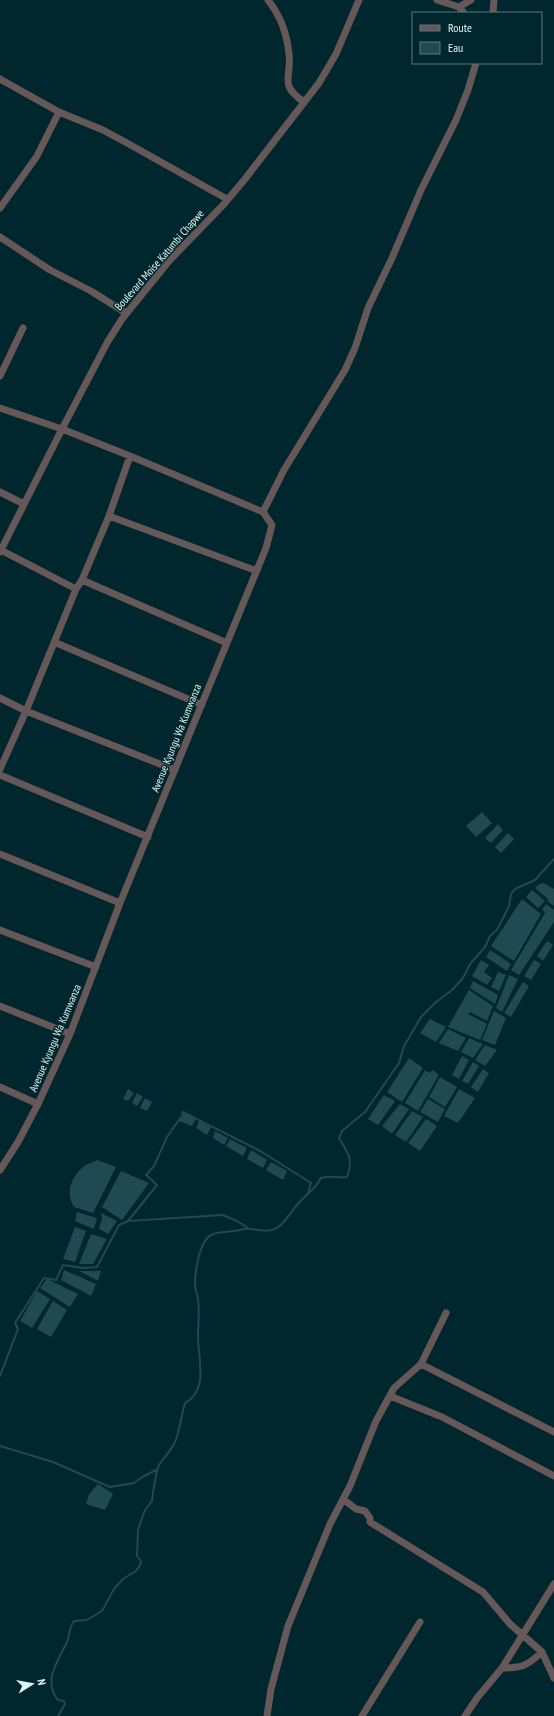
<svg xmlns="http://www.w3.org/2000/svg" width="554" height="1716" font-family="'PT Sans Narrow',sans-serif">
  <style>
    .water { fill: #204a51 }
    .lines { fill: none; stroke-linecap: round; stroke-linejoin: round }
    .stream { stroke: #204a51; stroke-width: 2 }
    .minor { stroke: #665759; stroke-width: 7 }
    .labels { text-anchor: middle; stroke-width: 3; stroke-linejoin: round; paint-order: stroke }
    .street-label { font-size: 11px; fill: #e0f5f9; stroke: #00272d }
  </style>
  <rect width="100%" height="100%" fill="#00272d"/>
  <path class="water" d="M 482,812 L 492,823 L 476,837 L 466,826 Z
    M 498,824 L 503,830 L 491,843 L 485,838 Z
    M 508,833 L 514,839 L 501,853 L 495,847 Z
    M 544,883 L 554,889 L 554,906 L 547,901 L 548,899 L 535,888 L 539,884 Z
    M 532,890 L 545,901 L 538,908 L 526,897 Z
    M 522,899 L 541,914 L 514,961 L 491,946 Z
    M 546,904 L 554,910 L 554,922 L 519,975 L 511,970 L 545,913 L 542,909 Z
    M 547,941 L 553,945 L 543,961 L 537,956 Z
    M 490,950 L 511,964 L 507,971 L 486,957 Z
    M 481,960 L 489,965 L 484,972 L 492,978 L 487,985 L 472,976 Z
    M 534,960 L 541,964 L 531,980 L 524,976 Z
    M 498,972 L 506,975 L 499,991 L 491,987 Z
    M 509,975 L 518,979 L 502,1012 L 496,1008 Z
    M 473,981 L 498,995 L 495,1004 L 470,988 Z
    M 523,982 L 529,986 L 511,1017 L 504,1013 Z
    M 469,990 L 493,1006 L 487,1021 L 470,1012 L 468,1014 L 487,1024 L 480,1040 L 448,1027 Z
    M 494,1011 L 506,1018 L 495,1045 L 482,1040 Z
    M 430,1019 L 446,1027 L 436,1042 L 420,1033 Z
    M 448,1029 L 466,1038 L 458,1051 L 439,1043 Z
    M 469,1038 L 483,1044 L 473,1058 L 461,1052 Z
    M 485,1045 L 497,1050 L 485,1066 L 475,1060 Z
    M 462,1056 L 469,1060 L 459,1079 L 452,1075 Z
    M 409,1058 L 423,1068 L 402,1102 L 387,1092 Z
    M 473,1062 L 479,1066 L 468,1084 L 462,1081 Z
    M 483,1069 L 489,1073 L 478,1092 L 471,1087 Z
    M 425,1070 L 429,1073 L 433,1070 L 439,1075 L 418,1111 L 405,1103 Z
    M 440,1077 L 457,1087 L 445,1107 L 429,1097 Z
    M 128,1089 L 134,1093 L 128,1101 L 123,1099 Z
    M 459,1089 L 475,1098 L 458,1123 L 444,1116 Z
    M 137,1093 L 143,1097 L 137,1106 L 132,1103 Z
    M 384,1095 L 395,1101 L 378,1125 L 368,1119 Z
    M 145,1098 L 152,1102 L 147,1111 L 140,1108 Z
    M 428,1099 L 445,1109 L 438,1122 L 420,1112 Z
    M 400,1104 L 409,1109 L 392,1134 L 382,1126 Z
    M 412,1111 L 423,1117 L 406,1142 L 395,1135 Z
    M 183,1112 L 196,1119 L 192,1126 L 179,1121 Z
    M 426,1119 L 437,1126 L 420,1151 L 408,1143 Z
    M 199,1121 L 211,1127 L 207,1135 L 196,1128 Z
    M 215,1131 L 228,1138 L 224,1145 L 213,1138 Z
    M 230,1139 L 247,1148 L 243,1156 L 226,1146 Z
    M 251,1150 L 267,1160 L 263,1168 L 247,1159 Z
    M 97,1160 L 116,1167 L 93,1213 L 74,1207 C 65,1194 71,1177 83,1167 C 87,1163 93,1163 97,1160 Z
    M 271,1162 L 287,1171 L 283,1180 L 266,1170 Z
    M 121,1171 L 149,1183 L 122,1220 L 102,1207 Z
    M 77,1212 L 97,1218 L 94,1229 L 75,1221 Z
    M 101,1213 L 117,1221 L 108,1234 L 99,1229 L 102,1218 Z
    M 75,1227 L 86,1231 L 75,1262 L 63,1259 Z
    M 91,1234 L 107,1239 L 93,1264 L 79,1264 Z
    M 64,1270 L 96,1284 L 91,1296 L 61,1280 Z
    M 79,1271 L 101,1271 L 98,1281 Z
    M 47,1279 L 78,1294 L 70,1307 L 40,1288 Z
    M 37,1291 L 50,1299 L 32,1328 L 20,1321 Z
    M 53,1301 L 67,1310 L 51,1337 L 37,1329 Z
    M 98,1484 L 113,1494 L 105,1510 L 86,1504 L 89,1494 Z"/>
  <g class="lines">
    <path class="stream" d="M 182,1113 L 183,1112 L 262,1152 L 311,1183 L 308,1193
      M 128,1221 L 223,1215 L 237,1221 L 248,1228
      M 0,1376 L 18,1329 L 15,1323 L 44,1278 L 56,1280 L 63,1265 L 83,1268 L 97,1267 L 119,1225 L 128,1221 L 157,1185 L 146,1175 L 154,1166 L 167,1137 L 181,1117
      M 0,1446 L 53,1462 L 110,1487 L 134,1483 L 144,1476 L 156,1470
      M 58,1716 L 65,1704 L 64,1701 L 58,1700 C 42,1681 59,1659 67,1642 C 70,1635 69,1627 74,1621 L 87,1620 L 102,1611 L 114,1589 L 123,1579 L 136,1571 L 140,1565 L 141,1561 L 137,1556 L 138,1530 L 145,1510 L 152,1501 C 152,1497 157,1467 159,1465 C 164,1457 171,1451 175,1442 C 180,1430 181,1416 185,1403 C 209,1391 198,1358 198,1336 C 198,1324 200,1312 198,1300 C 198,1295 195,1290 195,1285 C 195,1273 198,1252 205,1241 C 210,1231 223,1233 232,1231 C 238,1231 244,1228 250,1229 C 260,1230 268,1233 277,1228 C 285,1223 291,1212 297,1205 C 305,1195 315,1190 321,1178 C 329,1175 338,1178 347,1177 C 354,1160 348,1153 339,1138 L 342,1131 L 365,1112 L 399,1063 L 404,1046 L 421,1017 L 435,1003 L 452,990 L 463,978 L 470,964 L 485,947 L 490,936 L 497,930 L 509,906 L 511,894 L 515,889 L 535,880 L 554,859"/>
    <path class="minor" d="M 268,0 C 280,15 287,34 289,54 C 292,78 278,84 304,102
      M 437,0 L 459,7 L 464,13
      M 459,7 L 471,0
      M 493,13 L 494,0
      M 0,79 L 59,112 L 103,130 L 127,143 L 227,199
      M 0,208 L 37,156 L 59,112
      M 0,237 L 50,270 L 91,291 L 126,313
      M 0,376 L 23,328
      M 0,408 L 62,429 L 130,456 L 263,512 L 272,525 L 266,548 L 120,903 L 70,1034 L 38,1104 L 18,1142 L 0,1170
      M 0,492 L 24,504
      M 263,512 L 284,470 L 345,370 L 355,348 L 368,308 L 392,258 L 421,190 L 456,120 L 468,90 L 476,63
      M 109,516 L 257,571
      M 1,550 L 76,589
      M 0,552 L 62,429 L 108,341 L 122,319 L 169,261 L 224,204 L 245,179 L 319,83 L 336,54 L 359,0
      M 82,580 L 227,643
      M 54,642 L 202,705
      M 0,698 L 26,711 L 175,770
      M 0,769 L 26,711 L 76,589 L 82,580 L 109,516 L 130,456
      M 0,775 L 148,837
      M 0,854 L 120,903
      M 0,930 L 96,967
      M 0,1006 L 70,1034
      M 0,1087 L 38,1104
      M 421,1364 L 554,1432
      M 390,1396 L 442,1417 L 554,1476
      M 343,1499 L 356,1509 L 365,1511 L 370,1518 L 370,1522 L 483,1592 L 510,1624 L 542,1652 L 554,1678
      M 502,1668 C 522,1668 527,1666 542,1652
      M 267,1716 L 271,1689 L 288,1626 L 330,1524 L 350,1486 L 376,1421 L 394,1388 L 421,1364 L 446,1313
      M 362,1716 L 420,1622
      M 465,1716 L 477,1698 L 502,1668 L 554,1584"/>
  </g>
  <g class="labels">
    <g class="street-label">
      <text transform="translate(159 260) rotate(-49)" y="4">Boulevard Moise Katumbi Chapwe</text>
      <text transform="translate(176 738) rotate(-68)" y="4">Avenue Kyungu Wa Kumwanza</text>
      <text transform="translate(55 1038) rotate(-67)" y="4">Avenue Kyungu Wa Kumwanza</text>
    </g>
  </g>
  <rect x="412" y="12" width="130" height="52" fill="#00272d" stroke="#5a797f"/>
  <rect x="420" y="25" width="20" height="6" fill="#665759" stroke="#5a797f"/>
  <text x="448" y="32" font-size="12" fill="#e0f5f9">Route</text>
  <rect x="420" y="42" width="20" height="12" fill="#204a51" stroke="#5a797f"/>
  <text x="448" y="52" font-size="12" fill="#e0f5f9">Eau</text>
  <g transform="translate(32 1684) rotate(79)" stroke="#00272d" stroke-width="3" paint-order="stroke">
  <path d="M0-3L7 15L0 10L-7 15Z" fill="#e0f5f9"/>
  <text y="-6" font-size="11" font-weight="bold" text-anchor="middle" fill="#e0f5f9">N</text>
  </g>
</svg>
